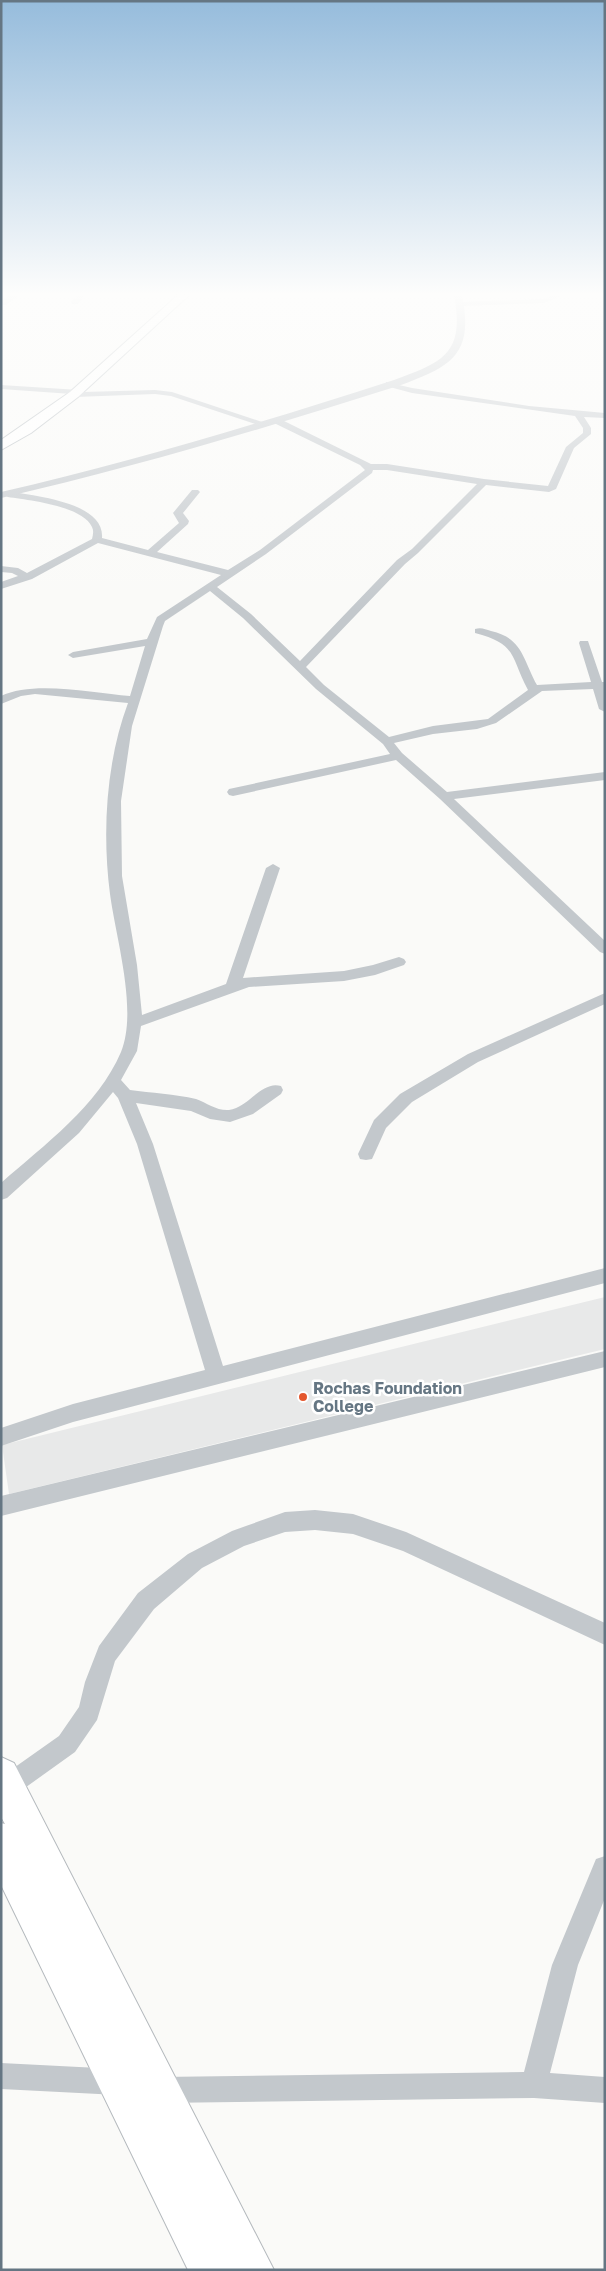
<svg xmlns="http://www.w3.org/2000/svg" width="606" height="2271" font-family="'Golos Text',sans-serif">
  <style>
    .built { fill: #e8e9e9 }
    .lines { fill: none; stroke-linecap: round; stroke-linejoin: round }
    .secondary-casing { stroke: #b3babf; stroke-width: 2 }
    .primary-casing { stroke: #b5babe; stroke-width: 2 }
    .minor { fill: #c3c8cc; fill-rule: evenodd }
    .tertiary { fill: #c3c8cc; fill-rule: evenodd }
    .secondary { fill: #fff; fill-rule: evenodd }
    .primary { fill: #fff; fill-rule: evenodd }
    .poi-dot { fill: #e4572e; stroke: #fff; stroke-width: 2 }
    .labels { text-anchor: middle; stroke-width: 5; stroke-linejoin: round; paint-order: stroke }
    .poi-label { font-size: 16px; font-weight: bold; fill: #657683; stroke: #fff; text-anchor: start }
  </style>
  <rect width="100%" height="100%" fill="#fafaf8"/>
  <path class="built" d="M 605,1297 L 605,1349 L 9,1494 L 2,1445 Z"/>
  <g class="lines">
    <defs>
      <path id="secondary" d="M 178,295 L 189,295 L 78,397 L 31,433 L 1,450 L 1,440 L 70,392 Z"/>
      <path id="primary" d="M 1,1757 L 14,1763 L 274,2270 L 188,2270 L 1,1885 L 1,1823 L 5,1824 L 1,1817 Z"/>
    </defs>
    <use href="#secondary" class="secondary-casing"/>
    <use href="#primary" class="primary-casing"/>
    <path class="minor" d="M 11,295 L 19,295 L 6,305 L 1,305 L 1,301 Z
      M 78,295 L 85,295 L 78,304 L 72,304 L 71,302 Z
      M 554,295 L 564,295 L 544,303 L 460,306 L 456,304 L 460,302 L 543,299 Z
      M 386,382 L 412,388 L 529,406 L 605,413 L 605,418 L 584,417 L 591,428 L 591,434 L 574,448 L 556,489 L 549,492 L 486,485 L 418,553 L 405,564 L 306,667 L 324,685 L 389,737 L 433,726 L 488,719 L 528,690 C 510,657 518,644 475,633 L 475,629 C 481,627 485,629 491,631 C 523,638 523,660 537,685 L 591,682 L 579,643 L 580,641 L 588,641 L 602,682 L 605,682 L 605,712 L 599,709 L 593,689 L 542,691 L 496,723 L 477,729 L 433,734 L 394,743 L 402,753 L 447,792 L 605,772 L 605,780 L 454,799 L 605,941 L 605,954 L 600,952 L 440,799 L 396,760 L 233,796 L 229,795 L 227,792 L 229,789 L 390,754 L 383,744 L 316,689 L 243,618 L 210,591 L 165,621 L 163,626 L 132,726 L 121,801 L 122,876 L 137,965 L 142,1015 L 226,984 L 266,868 L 273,864 L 280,868 L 243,978 L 344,971 L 373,965 L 399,957 L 404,959 L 406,962 L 404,965 L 375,975 L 344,981 L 249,987 L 141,1026 L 137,1051 L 121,1080 L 130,1090 C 151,1093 175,1094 196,1099 C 207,1103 217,1111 229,1110 C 248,1108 262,1080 281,1086 L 283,1090 L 281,1094 L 253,1114 L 230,1122 L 210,1119 L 191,1111 L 136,1103 L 153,1144 L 223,1366 L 605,1268 L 605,1283 L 73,1422 L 1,1446 L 1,1428 L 73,1404 L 205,1370 L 137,1144 L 118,1098 L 113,1092 L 79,1133 L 7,1198 L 1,1200 L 1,1183 C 44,1145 98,1106 121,1052 C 138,1010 116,939 110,894 C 102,832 106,762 128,703 L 35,694 L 21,696 L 1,704 L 1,696 C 33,680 94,693 130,696 L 145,646 L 73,658 L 68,655 L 73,652 L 147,639 L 157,617 L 221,575 L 98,543 L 32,579 L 1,589 L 1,582 L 18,576 L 12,573 L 1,572 L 1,566 L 18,568 L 27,573 L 92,539 C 93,535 94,531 92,527 C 83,506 28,500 8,497 L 3,494 L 8,491 C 34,496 105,502 102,538 L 148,550 L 179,523 L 173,513 L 192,490 L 198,490 L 200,492 L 183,513 L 189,521 L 188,524 L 157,552 L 228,570 L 260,550 L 365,470 L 360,465 L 274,423 L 274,419 L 280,419 L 371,464 L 387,464 L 484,479 L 548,486 L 566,447 L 583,433 L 583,428 L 575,416 L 412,393 L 386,386 ZM 373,470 L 387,470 L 477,484 L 412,549 L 397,560 L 300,661 L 251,614 L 217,587 L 266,554 L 372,473 Z
      M 1,385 L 79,390 L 83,392 L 155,390 L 172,392 L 268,424 L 261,426 L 171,396 L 155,394 L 75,397 L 72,394 L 1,389 Z
      M 605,993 L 605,1004 L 478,1062 L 412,1102 L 386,1128 L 372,1159 L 366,1160 L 360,1159 L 358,1154 L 374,1120 L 400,1094 L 468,1054 Z
      M 605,1351 L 605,1367 L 1,1516 L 1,1496 Z
      M 315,1510 L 353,1514 L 406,1532 L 605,1623 L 605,1645 L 403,1551 L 353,1534 L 315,1530 L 285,1532 L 244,1546 L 202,1568 L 154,1609 L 115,1661 L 97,1720 L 75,1752 L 15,1795 L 7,1799 L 1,1796 L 1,1777 L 59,1736 L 79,1707 L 85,1682 L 99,1646 L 138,1593 L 188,1554 L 232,1531 L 285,1512 Z
      M 605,1856 L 605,1898 L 578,1965 L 550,2073 L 605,2077 L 605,2103 L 534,2098 L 160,2103 L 151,2099 L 147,2090 L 151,2081 L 160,2077 L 524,2072 L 552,1965 L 596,1859 Z
      M 1,2063 L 118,2069 L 127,2073 L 131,2082 L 127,2091 L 118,2095 L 1,2089 Z"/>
    <path class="tertiary" d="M 454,295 L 462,295 C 474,354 452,366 401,385 C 269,427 136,467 1,498 L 1,492 C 134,461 264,422 394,380 C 444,362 465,353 454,295 Z"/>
    <use href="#secondary" class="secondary"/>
    <use href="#primary" class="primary"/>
  </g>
  <linearGradient id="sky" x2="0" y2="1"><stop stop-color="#96bcdc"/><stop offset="0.48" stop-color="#fdfdfc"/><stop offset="1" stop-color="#fdfdfc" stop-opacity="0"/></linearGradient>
  <rect width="606" height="613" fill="url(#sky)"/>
  <circle class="poi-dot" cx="303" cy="1397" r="5"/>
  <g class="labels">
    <g class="poi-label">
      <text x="313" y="1394">Rochas Foundation<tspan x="313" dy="18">College</tspan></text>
    </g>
  </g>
  <rect width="606" height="2271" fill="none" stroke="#657683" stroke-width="5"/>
</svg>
